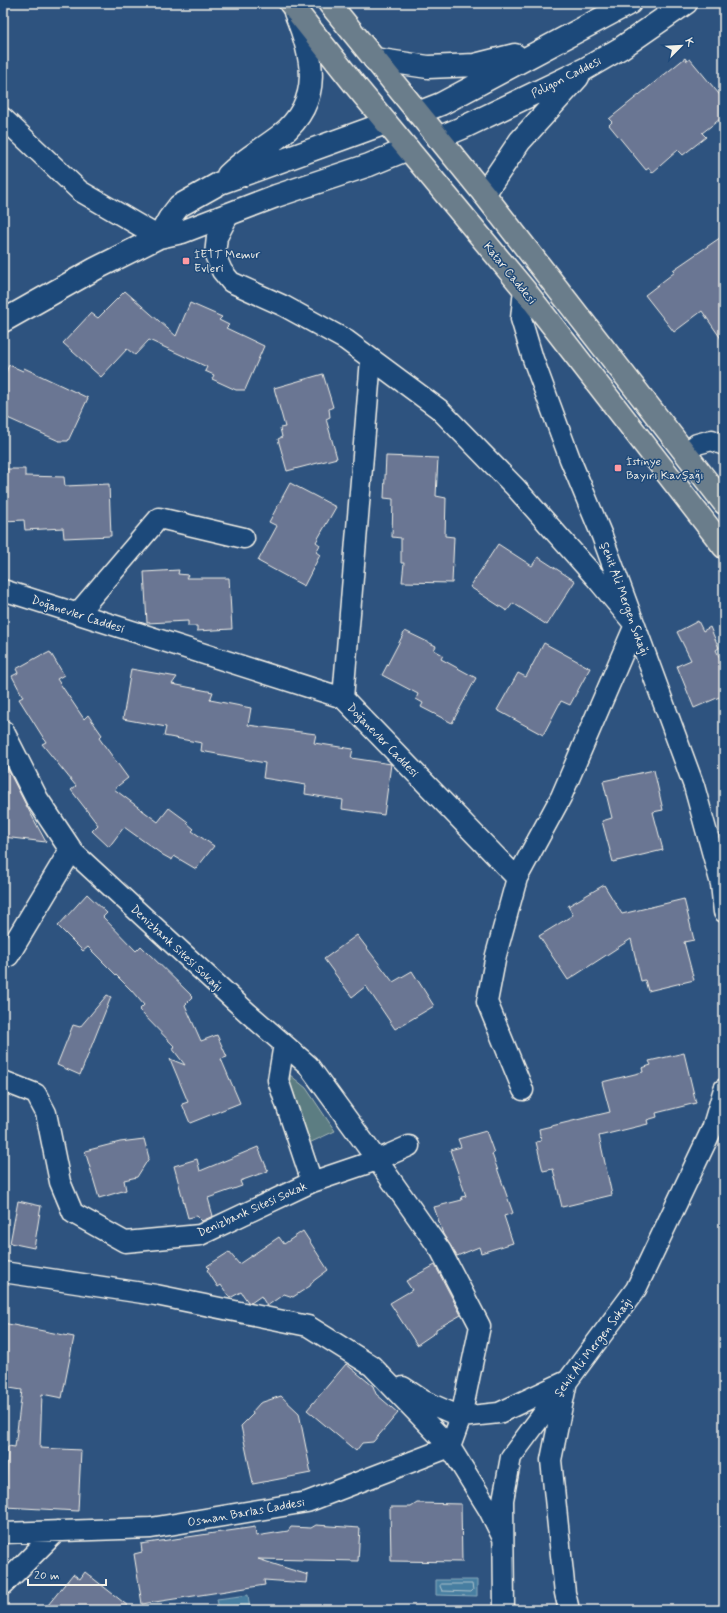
<svg xmlns="http://www.w3.org/2000/svg" width="727" height="1613" font-family="Mynerve,sans-serif">
  <style>
    .green { fill: #5b7d82; stroke: #a8b7b5 }
    .water { fill: #467ea1; stroke: #8cacbd }
    .lines { fill: none; stroke-linecap: round; stroke-linejoin: round }
    .shore { stroke: #aec3cc; stroke-width: 1 }
    .building { fill: #6b7693; stroke: #f4f1e8 }
    .minor-casing { stroke: #f4f1e8; stroke-width: 23 }
    .tertiary-casing { stroke: #f4f1e8; stroke-width: 25 }
    .primary-casing { stroke: #f4f1e8; stroke-width: 25 }
    .minor { stroke: #1f4a7a; stroke-width: 20 }
    .tertiary { stroke: #1f4a7a; stroke-width: 22 }
    .primary { stroke: #6b7d8b; stroke-width: 22 }
    .poi-dot { fill: #ff9aa2; stroke: #1f4a7a; stroke-width: 1.5 }
    .labels { text-anchor: middle; stroke-width: 3; stroke-linejoin: round; paint-order: stroke }
    .street-label { font-size: 12px; fill: #f4f1e8; stroke: #1f4a7a }
    .poi-label { font-size: 12px; fill: #f4f1e8; stroke: #1f4a7a; text-anchor: start }
  </style>
  <rect width="100%" height="100%" fill="#2e537f"/>
  <filter id="ink" filterUnits="userSpaceOnUse"><feTurbulence type="fractalNoise" baseFrequency=".025" numOctaves="2"/><feDisplacementMap in="SourceGraphic" scale="8" xChannelSelector="R" yChannelSelector="G"/><feConvolveMatrix kernelMatrix="1 2 1 2 8 2 1 2 1" color-interpolation-filters="sRGB"/></filter>
  <g filter="url(#ink)">
    <path class="green" d="M 290,1075 L 306,1088 L 335,1131 L 307,1144 L 291,1098 Z"/>
    <path class="water" d="M 436,1580 L 477,1580 L 477,1596 L 436,1595 Z
      M 248,1595 L 250,1609 L 219,1610 L 217,1599 Z"/>
    <g class="lines">
      <path class="shore" d="M 442,1584 L 472,1584 L 473,1590 L 471,1592 L 442,1591 L 440,1586 Z"/>
    </g>
    <path class="building" d="M 685,58 L 687,61 L 690,59 L 724,100 L 724,116 L 702,133 L 706,137 L 683,155 L 678,150 L 652,173 L 649,168 L 646,170 L 609,125 L 612,122 L 609,119 Z
      M 724,235 L 724,343 L 702,311 L 674,332 L 645,295 L 675,272 L 673,270 Z
      M 125,291 L 176,336 L 190,303 L 222,317 L 219,320 L 229,325 L 226,328 L 264,346 L 245,390 L 236,390 L 212,379 L 214,375 L 205,371 L 207,367 L 149,340 L 135,355 L 127,349 L 101,377 L 63,343 L 91,313 L 98,318 Z
      M 9,365 L 23,371 L 24,368 L 88,398 L 68,441 L 59,441 L 3,416 L 3,379 Z
      M 323,374 L 333,407 L 329,409 L 330,417 L 326,419 L 337,458 L 287,471 L 278,439 L 282,437 L 280,428 L 285,427 L 274,388 Z
      M 386,456 L 438,458 L 436,496 L 446,498 L 445,536 L 454,537 L 452,583 L 402,582 L 404,563 L 401,563 L 401,538 L 392,537 L 393,499 L 384,498 Z
      M 3,469 L 25,469 L 25,476 L 64,477 L 65,486 L 109,484 L 111,536 L 64,538 L 63,528 L 25,530 L 24,520 L 3,521 Z
      M 290,483 L 336,507 L 316,542 L 320,545 L 316,552 L 320,555 L 304,586 L 258,561 L 277,526 L 269,522 Z
      M 498,544 L 532,566 L 538,557 L 575,581 L 547,625 L 513,603 L 507,611 L 470,587 Z
      M 179,570 L 178,574 L 188,575 L 186,578 L 229,578 L 232,629 L 197,631 L 197,626 L 188,626 L 188,621 L 147,623 L 144,572 Z
      M 698,621 L 703,631 L 710,627 L 719,648 L 716,650 L 724,667 L 724,695 L 694,708 L 677,666 L 691,660 L 677,632 Z
      M 405,631 L 436,646 L 434,650 L 443,655 L 441,659 L 476,678 L 452,723 L 421,707 L 423,703 L 416,699 L 418,694 L 382,675 Z
      M 544,643 L 590,668 L 570,705 L 561,701 L 543,735 L 497,710 L 518,673 L 526,677 Z
      M 50,652 L 64,675 L 57,679 L 84,719 L 88,715 L 102,735 L 99,738 L 128,778 L 114,789 L 158,822 L 169,808 L 188,822 L 187,823 L 194,829 L 192,831 L 214,846 L 196,869 L 174,856 L 172,860 L 163,855 L 124,827 L 109,847 L 92,831 L 98,825 L 71,790 L 76,786 L 42,744 L 46,742 L 19,699 L 23,697 L 12,676 L 18,673 L 16,669 L 43,654 L 44,655 Z
      M 131,669 L 177,677 L 172,684 L 213,692 L 210,700 L 251,708 L 248,725 L 316,734 L 314,743 L 353,749 L 351,758 L 391,764 L 384,815 L 342,809 L 343,800 L 305,794 L 306,785 L 263,778 L 265,763 L 201,751 L 202,743 L 164,736 L 166,727 L 123,719 Z
      M 3,760 L 26,805 L 46,842 L 3,837 Z
      M 654,770 L 663,810 L 653,812 L 663,850 L 613,862 L 602,821 L 612,818 L 603,781 Z
      M 604,885 L 622,914 L 684,899 L 694,940 L 684,942 L 694,980 L 648,991 L 645,980 L 641,981 L 631,939 L 568,980 L 539,936 L 573,915 L 568,906 Z
      M 87,894 L 107,913 L 103,917 L 136,951 L 141,946 L 193,997 L 185,1005 L 201,1041 L 217,1035 L 227,1057 L 221,1059 L 240,1103 L 190,1123 L 182,1104 L 188,1102 L 170,1059 L 185,1065 L 172,1048 L 175,1047 L 139,1010 L 144,1005 L 131,990 L 88,947 L 83,951 L 58,926 Z
      M 357,935 L 393,982 L 412,971 L 434,1006 L 395,1029 L 366,986 L 352,997 L 324,959 Z
      M 107,995 L 111,997 L 80,1075 L 57,1065 L 73,1025 L 80,1027 Z
      M 684,1053 L 696,1103 L 656,1113 L 657,1117 L 647,1120 L 648,1124 L 599,1136 L 612,1195 L 562,1207 L 553,1169 L 543,1171 L 536,1142 L 541,1141 L 539,1129 L 610,1112 L 602,1082 L 643,1072 L 642,1068 L 651,1065 L 649,1061 Z
      M 486,1131 L 494,1153 L 492,1154 L 513,1213 L 504,1216 L 513,1243 L 481,1253 L 479,1247 L 457,1256 L 443,1234 L 434,1207 L 462,1200 L 461,1197 L 466,1196 L 450,1150 L 461,1147 L 458,1139 Z
      M 144,1139 L 149,1158 L 137,1177 L 124,1180 L 126,1190 L 99,1198 L 85,1151 L 120,1142 Z
      M 258,1147 L 268,1171 L 240,1181 L 242,1186 L 208,1198 L 213,1216 L 202,1221 L 197,1216 L 188,1218 L 174,1166 L 197,1159 L 200,1171 Z
      M 18,1201 L 41,1206 L 34,1248 L 10,1243 Z
      M 303,1231 L 328,1270 L 312,1282 L 310,1286 L 293,1297 L 284,1294 L 267,1306 L 261,1296 L 251,1303 L 248,1302 L 241,1292 L 230,1298 L 221,1285 L 218,1287 L 207,1270 L 209,1268 L 207,1266 L 229,1252 L 239,1264 L 279,1237 L 284,1244 Z
      M 435,1265 L 461,1315 L 436,1329 L 436,1332 L 417,1345 L 390,1303 L 412,1290 L 406,1281 Z
      M 3,1323 L 74,1337 L 62,1398 L 42,1394 L 40,1448 L 81,1450 L 78,1511 L 5,1507 L 8,1446 L 15,1447 L 22,1390 L 3,1387 Z
      M 346,1364 L 373,1386 L 376,1394 L 398,1413 L 373,1442 L 362,1443 L 356,1451 L 307,1410 Z
      M 281,1396 L 299,1413 L 311,1473 L 253,1484 L 241,1426 L 253,1414 L 252,1412 L 260,1403 Z
      M 417,1503 L 461,1504 L 462,1562 L 391,1561 L 390,1507 L 411,1507 Z
      M 316,1525 L 360,1528 L 358,1561 L 258,1559 L 308,1575 L 307,1583 L 264,1580 L 265,1585 L 142,1604 L 134,1554 L 142,1552 L 141,1544 L 255,1527 L 256,1536 L 288,1531 L 291,1527 L 311,1528 Z
      M 85,1572 L 128,1606 L 105,1610 L 44,1610 L 73,1574 L 80,1579 Z"/>
    <g class="lines">
      <defs>
        <path id="minor" d="M 3,118 L 80,191 L 159,237
          M 229,214 L 217,237 L 215,255 L 222,271 L 231,282 L 284,306 L 346,340 L 439,409 L 515,487 L 595,577 L 635,625 L 561,797 L 517,878
          M 524,289 L 521,319 L 533,359 L 570,459 L 602,536 L 694,786 L 721,884 L 724,912
          M 686,453 L 697,444 L 712,440 L 724,445
          M 3,590 L 343,698 L 517,878 L 496,955 L 487,1002 L 523,1090
          M 77,614 L 159,518 L 244,538
          M 343,698 L 371,359
          M 71,850 L 248,1013 L 308,1065 L 377,1160 L 312,1182 L 278,1080 L 284,1044
          M 3,1081 L 36,1094 L 46,1113 L 60,1182 L 73,1213 L 125,1242 L 200,1235 L 312,1182
          M 409,1146 L 377,1160 L 441,1251 L 480,1326 L 461,1417 L 450,1447
          M 3,1272 L 156,1295 L 308,1326 L 372,1366 L 450,1447 L 489,1510 L 503,1538
          M 403,1387 L 424,1401 L 461,1417 L 499,1413 L 567,1381 L 551,1460 L 565,1593 L 569,1610
          M 3,1533 L 151,1528 L 307,1502 L 450,1447
          M 3,1585 L 57,1531
          M 504,1610 L 503,1500 L 511,1457 L 636,1289 L 712,1129 L 724,1089"/>
        <path id="tertiary" d="M 374,59 L 428,67 L 475,65 L 515,55
          M 418,113 L 441,104 L 630,3
          M 438,138 L 462,128 L 585,69 L 621,48 L 686,3
          M 228,175 C 244,159 263,149 281,135 C 324,100 313,56 295,12
          M 484,194 L 520,141 L 578,77
          M 159,237 L 169,219 L 179,206 L 220,183 L 386,123
          M 3,321 L 95,269 L 159,237 L 182,232 L 276,196 L 369,165 L 408,149
          M 3,732 L 37,799 L 71,850 L 8,955 L 3,958"/>
        <path id="primary" d="M 290,3 L 355,85 L 524,289 L 724,547
          M 329,3 L 484,194 L 724,503"/>
      </defs>
      <use href="#minor" class="minor-casing"/>
      <use href="#tertiary" class="tertiary-casing"/>
      <use href="#primary" class="primary-casing"/>
      <use href="#minor" class="minor"/>
      <use href="#tertiary" class="tertiary"/>
      <use href="#primary" class="primary"/>
    </g>
  </g>
  <g class="poi-dot">
    <rect x="182" y="257" width="8" height="8" rx="2"/>
    <rect x="614" y="464" width="8" height="8" rx="2"/>
  </g>
  <g class="labels">
    <g class="street-label">
      <text transform="translate(566 77) rotate(-27)" y="4">Poligon Caddesi</text>
      <text transform="translate(510 273) rotate(51)" y="4">Katar Caddesi</text>
      <text transform="translate(625 599) rotate(70)" y="4">Şehit Ali Mergen Sokağı</text>
      <text transform="translate(78 614) rotate(18)" y="4">Doğanevler Caddesi</text>
      <text transform="translate(383 740) rotate(46)" y="4">Doğanevler Caddesi</text>
      <text transform="translate(177 948) rotate(43)" y="4">Denizbank Sitesi Sokağı</text>
      <text transform="translate(252 1209) rotate(-24)" y="4">Denizbank Sitesi Sokak</text>
      <text transform="translate(593 1347) rotate(-53)" y="4">Şehit Ali Mergen Sokağı</text>
      <text transform="translate(246 1512) rotate(-10)" y="4">Osman Barlas Caddesi</text>
    </g>
    <g class="poi-label">
      <text x="194" y="258">İETT Memur<tspan x="194" dy="14">Evleri</tspan></text>
      <text x="626" y="465">İstinye<tspan x="626" dy="14">Bayırı Kavşağı</tspan></text>
    </g>
  </g>
  <rect width="727" height="1613" fill="none" stroke="#1f4a7a" stroke-width="16"/>
  <rect x="8" y="8" width="711" height="1597" fill="none" stroke="#f4f1e8" stroke-width="1.5" filter="url(#ink)"/>
  <g transform="translate(681 46) rotate(66)" stroke="#1f4a7a" stroke-width="3" paint-order="stroke">
  <path d="M0-3L7 15L0 10L-7 15Z" fill="#f4f1e8"/>
  <text y="-6" font-size="11" font-weight="bold" text-anchor="middle" fill="#f4f1e8">K</text>
  </g>
  <path d="M28 1579v6h78v-6" fill="none" stroke="#f4f1e8" stroke-width="2"/>
  <text x="34" y="1579" font-size="12" fill="#f4f1e8" stroke="#1f4a7a" stroke-width="3" paint-order="stroke">20 m</text>
</svg>
